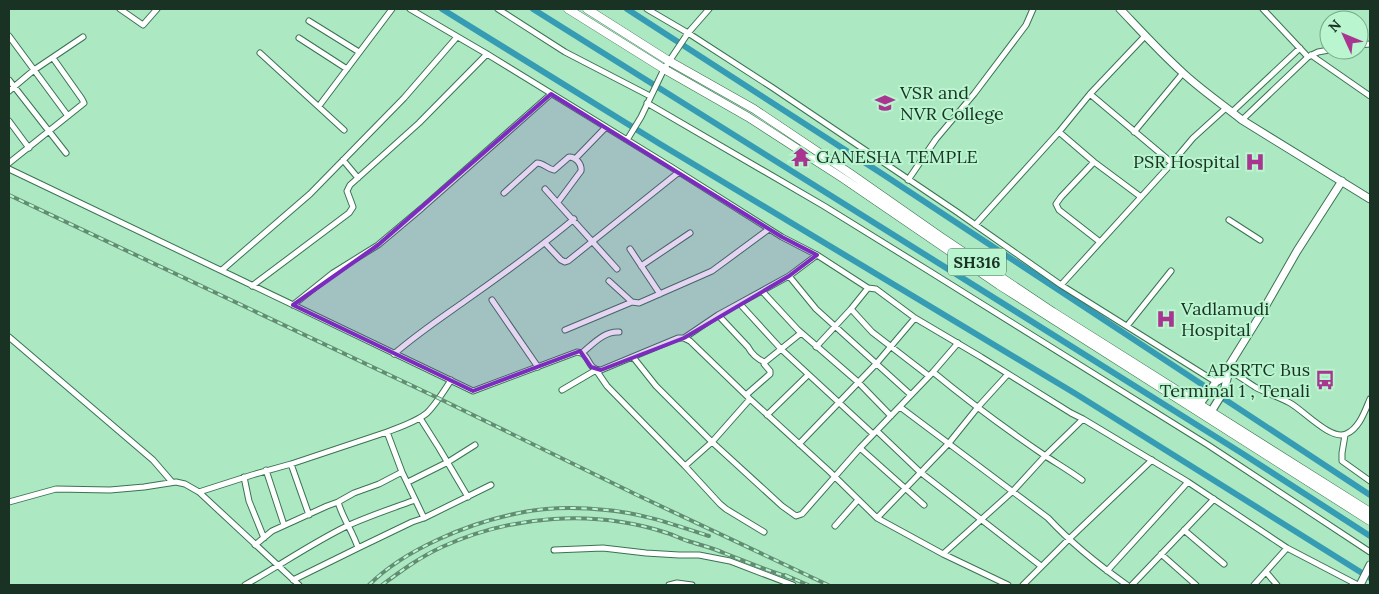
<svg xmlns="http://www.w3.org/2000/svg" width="1379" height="594" font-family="Lora,serif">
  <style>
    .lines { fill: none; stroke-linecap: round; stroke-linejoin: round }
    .canal { stroke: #369cb4; stroke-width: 6 }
    .street-casing { stroke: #3a7352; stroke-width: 7 }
    .secondary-casing { stroke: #3a7352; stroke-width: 9 }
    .primary-casing { stroke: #3a7352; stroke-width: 9 }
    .street { stroke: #fff; stroke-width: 5 }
    .secondary { stroke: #fff; stroke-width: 7 }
    .primary { stroke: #fff; stroke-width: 8 }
    .rail-casing { stroke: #638d73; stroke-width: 4 }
    .rail { stroke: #b9f5cf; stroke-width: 2; stroke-dasharray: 5.5; stroke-linecap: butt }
    .marked { fill: #7b2cbf; fill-opacity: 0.2; stroke: #7b2cbf; stroke-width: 4; stroke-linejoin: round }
    .labels { text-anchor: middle; stroke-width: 4; stroke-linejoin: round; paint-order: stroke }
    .shield { fill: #b9f5cf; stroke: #4a6c57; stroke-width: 1 }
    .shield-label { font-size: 16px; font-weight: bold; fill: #1a3224 }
    .poi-label { font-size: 18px; fill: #1a3224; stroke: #b9f5cf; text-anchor: start }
  </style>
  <rect width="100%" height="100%" fill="#ace8c2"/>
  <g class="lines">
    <path class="canal" d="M 442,9 L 660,144 L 1076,394 L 1370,578
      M 533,9 L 1240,452 L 1370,536
      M 627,9 L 884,175 L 1370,495"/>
    <defs>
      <path id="street" d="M 120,9 L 143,25 L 157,9
        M 410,9 L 487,54 L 671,167 L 782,237 L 817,255 L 868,288 L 876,289 L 915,318 L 981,357 L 1071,413 L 1083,419 L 1188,482 L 1287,548 L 1358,585
        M 498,9 L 565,52 L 650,96
        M 647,9 L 688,33 L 773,88 L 957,212 L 1061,285 L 1216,382
        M 1263,9 L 1308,57
        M 309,21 L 359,52
        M 9,36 L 68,116
        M 299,38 L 347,69
        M 1359,45 L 1370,44
        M 260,53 L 344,130
        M 1311,55 L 1370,96
        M 9,80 L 66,153
        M 9,91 L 34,70 L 83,37
        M 1090,94 L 1172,163
        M 647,103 L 824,206 L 929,271 L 1208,445 L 1370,552
        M 319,106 L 392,9
        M 1232,112 L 1300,48
        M 1242,120 L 1308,57 L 1318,52 L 1329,50
        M 9,121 L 29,148
        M 1059,132 L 1094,162 L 1141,197
        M 1134,132 L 1183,73
        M 627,140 L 641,117 L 664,69 L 688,33 L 709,9
        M 575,159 L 606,127
        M 343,160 L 358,178
        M 1094,162 L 1061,197 L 1056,204 L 1059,210 L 1100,242
        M 9,163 L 84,103 L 82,99 L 53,58
        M 9,169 C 164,242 318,318 473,391 L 577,352 C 591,353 586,370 601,370 L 678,338 L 684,338 L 690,341 L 750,399 L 829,471 L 877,518 L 943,554 L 1008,585
        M 908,180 L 936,139 L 974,94 L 1026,25 L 1033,9
        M 545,189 L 617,269
        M 504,193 L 537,163 C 544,163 547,169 554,170 L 569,157 C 576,157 582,164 581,171 L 558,202
        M 1229,220 L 1260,240
        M 975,225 L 1059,132 L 1090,94 L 1145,36
        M 545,243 L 561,260 L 565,262 L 568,261 L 679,172
        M 630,249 L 660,294
        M 641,266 L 690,233
        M 222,270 L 310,194 L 404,98 L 457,37
        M 789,276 L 816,309 L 911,395
        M 609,281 L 632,302 L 639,303 L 712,271 L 769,229
        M 1061,285 L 1172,163 L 1193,138 L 1226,108
        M 252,286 L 349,213 L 353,207 L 347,191 L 350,185 L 419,123 L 487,54
        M 762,291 L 798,330 L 858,382 L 891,416
        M 492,300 L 538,367
        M 740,304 L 782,350 L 873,434
        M 293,305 L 333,273 L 378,245 L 422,208 L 551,94
        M 851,309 L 872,332 L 929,376
        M 718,315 L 748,347 C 751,353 758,360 765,362
        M 1127,326 L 1171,271
        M 565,330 L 632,302
        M 9,337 L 153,460 L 172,482
        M 684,338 L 718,315 L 789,276 L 817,255
        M 816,347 L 851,309 L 868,288
        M 582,353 C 593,344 604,331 619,332
        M 394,354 C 417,334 441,318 465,301 C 502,275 539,248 574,219
        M 633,357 L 656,386 L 712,442 L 782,506 L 796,516 L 802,514 L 860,448 L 933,372 L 958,343
        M 933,372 C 968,401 1006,429 1044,455 C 1056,463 1070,471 1082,480
        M 1229,374 L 1232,372 C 1239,376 1247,382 1255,387 C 1266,393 1279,397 1290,403 C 1303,410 1331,441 1346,434 C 1359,429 1365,411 1370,399
        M 562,390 L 596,370 L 607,386 L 685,466 L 720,504 L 726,509 L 764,532
        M 746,395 L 770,374 L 770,371 L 764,364 L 765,362 L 801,333
        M 900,407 L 1048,518 C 1073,545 1097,564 1127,585
        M 767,415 L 808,375
        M 420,418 L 439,448 L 468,497
        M 877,431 L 920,472 L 1041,566
        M 1345,435 L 1342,453 L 1342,461 L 1370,481
        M 799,444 L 876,364 L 915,318
        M 860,448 L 924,505
        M 291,464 L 309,515
        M 685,466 L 712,442 L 750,399
        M 266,470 L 284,525
        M 244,477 L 249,501 L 264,538
        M 408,482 L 448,462 L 475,445
        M 199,492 L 252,475 L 291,464 L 387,432
        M 9,502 L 56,489 L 110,490 L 144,487 L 176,482 L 185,484 L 199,492 L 299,585
        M 338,502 C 343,519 353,532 358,548 L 412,522 L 424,518 L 402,472
        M 424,518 L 491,485
        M 877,518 L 949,443 L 978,407 L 1008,374
        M 835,526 L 858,500
        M 1184,530 L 1224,564
        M 255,545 L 272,531 L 327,506 L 338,502 L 354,493 L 379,484 L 402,472 L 387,432 C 400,427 416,422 427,413 C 436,404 444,391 451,380
        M 554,550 L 603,548 L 646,553 L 679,555 L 699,555 L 730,561 L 793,585
        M 943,554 L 1013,491 L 1045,456 L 1083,419
        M 1161,554 L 1196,585
        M 1107,571 L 1188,482
        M 1266,572 L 1277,585
        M 293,580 L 358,548
        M 245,585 C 279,566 312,543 347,526 C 369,516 393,508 415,500
        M 669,585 L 677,583 L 692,585
        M 1023,585 L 1068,540 L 1152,460
        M 1132,585 L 1214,499
        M 1254,585 L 1287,548"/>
      <path id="secondary" d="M 1120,9 C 1140,30 1160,52 1182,72 C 1200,89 1222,104 1242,120 L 1370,199
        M 1230,372 L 1230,364 L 1261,314 L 1297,251 L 1342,181
        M 1196,409 L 1216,382 L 1228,375
        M 1209,415 L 1224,391 L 1228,375
        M 1360,585 L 1370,565"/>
      <path id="primary" d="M 568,9 L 664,69 L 748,117 L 844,179 L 999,285 L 1370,521
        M 587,9 L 669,61 L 754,109 L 851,174 L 941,237 L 1053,312 L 1370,512"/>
    </defs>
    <use href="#street" class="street-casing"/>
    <use href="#secondary" class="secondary-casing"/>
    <use href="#primary" class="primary-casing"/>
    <use href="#street" class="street"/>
    <use href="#secondary" class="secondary"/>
    <use href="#primary" class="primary"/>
    <defs>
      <path id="rail" d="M 9,195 L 438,398 L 635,494 L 828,585
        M 785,575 L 808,585
        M 369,585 C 405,549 469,523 519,513 C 547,507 578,507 606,510 C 642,513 675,525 709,536
        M 382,585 C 401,571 420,557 442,547 C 512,515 594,509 667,533 C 674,535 681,539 688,541 C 700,545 713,548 724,553 C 747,562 768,571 792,578"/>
    </defs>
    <use href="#rail" class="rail-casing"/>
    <use href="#rail" class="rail"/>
  </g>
  <path class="marked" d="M 551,94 L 782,237 L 817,255 L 789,276 L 684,338 L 601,370 L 591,367 L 580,351 L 473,391 L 293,305 L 378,245 Z"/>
  <defs>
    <symbol id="university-bare" viewBox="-9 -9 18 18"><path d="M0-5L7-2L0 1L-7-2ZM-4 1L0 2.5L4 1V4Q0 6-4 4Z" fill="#a83590" stroke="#b9f5cf" stroke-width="2.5" paint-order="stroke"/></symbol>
    <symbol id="temple-bare" viewBox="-9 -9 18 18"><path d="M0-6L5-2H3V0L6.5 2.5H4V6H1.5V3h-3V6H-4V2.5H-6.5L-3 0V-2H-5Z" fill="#a83590" stroke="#b9f5cf" stroke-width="2.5" paint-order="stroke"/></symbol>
    <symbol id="hospital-bare" viewBox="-9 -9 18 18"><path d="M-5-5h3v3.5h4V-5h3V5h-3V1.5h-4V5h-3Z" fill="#a83590" stroke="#b9f5cf" stroke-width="2.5" paint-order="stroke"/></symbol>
    <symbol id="bus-bare" viewBox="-9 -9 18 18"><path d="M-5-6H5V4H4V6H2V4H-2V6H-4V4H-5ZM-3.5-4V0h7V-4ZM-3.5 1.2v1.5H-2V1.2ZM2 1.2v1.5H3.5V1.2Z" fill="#a83590" stroke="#b9f5cf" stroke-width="2.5" paint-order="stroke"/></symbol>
  </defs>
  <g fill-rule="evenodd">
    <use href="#university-bare" x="871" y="89" width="28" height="28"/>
    <use href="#temple-bare" x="787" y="143" width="28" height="28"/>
    <use href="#hospital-bare" x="1241" y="148" width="28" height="28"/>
    <use href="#hospital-bare" x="1152" y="305" width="28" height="28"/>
    <use href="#bus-bare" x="1311" y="366" width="28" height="28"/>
  </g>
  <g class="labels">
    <rect class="shield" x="948" y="248.5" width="58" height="27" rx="4"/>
    <g class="shield-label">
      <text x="977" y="268">SH316</text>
    </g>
    <g class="poi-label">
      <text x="900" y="99">VSR and<tspan x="900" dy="21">NVR College</tspan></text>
      <text x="816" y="163">GANESHA TEMPLE</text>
      <text x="1240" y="168" text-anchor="end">PSR Hospital</text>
      <text x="1181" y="315">Vadlamudi<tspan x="1181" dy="21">Hospital</tspan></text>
      <text x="1310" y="376" text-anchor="end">APSRTC Bus<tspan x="1310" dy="21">Terminal 1 , Tenali</tspan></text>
    </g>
  </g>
  <rect width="1379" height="594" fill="none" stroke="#1a3224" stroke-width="20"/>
  <g transform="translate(1344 35) rotate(314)"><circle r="24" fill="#b9f5cf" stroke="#79a78b"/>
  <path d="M0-4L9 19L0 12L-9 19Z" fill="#a83590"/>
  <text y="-8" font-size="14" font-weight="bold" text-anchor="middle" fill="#1a3224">N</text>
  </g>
</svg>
